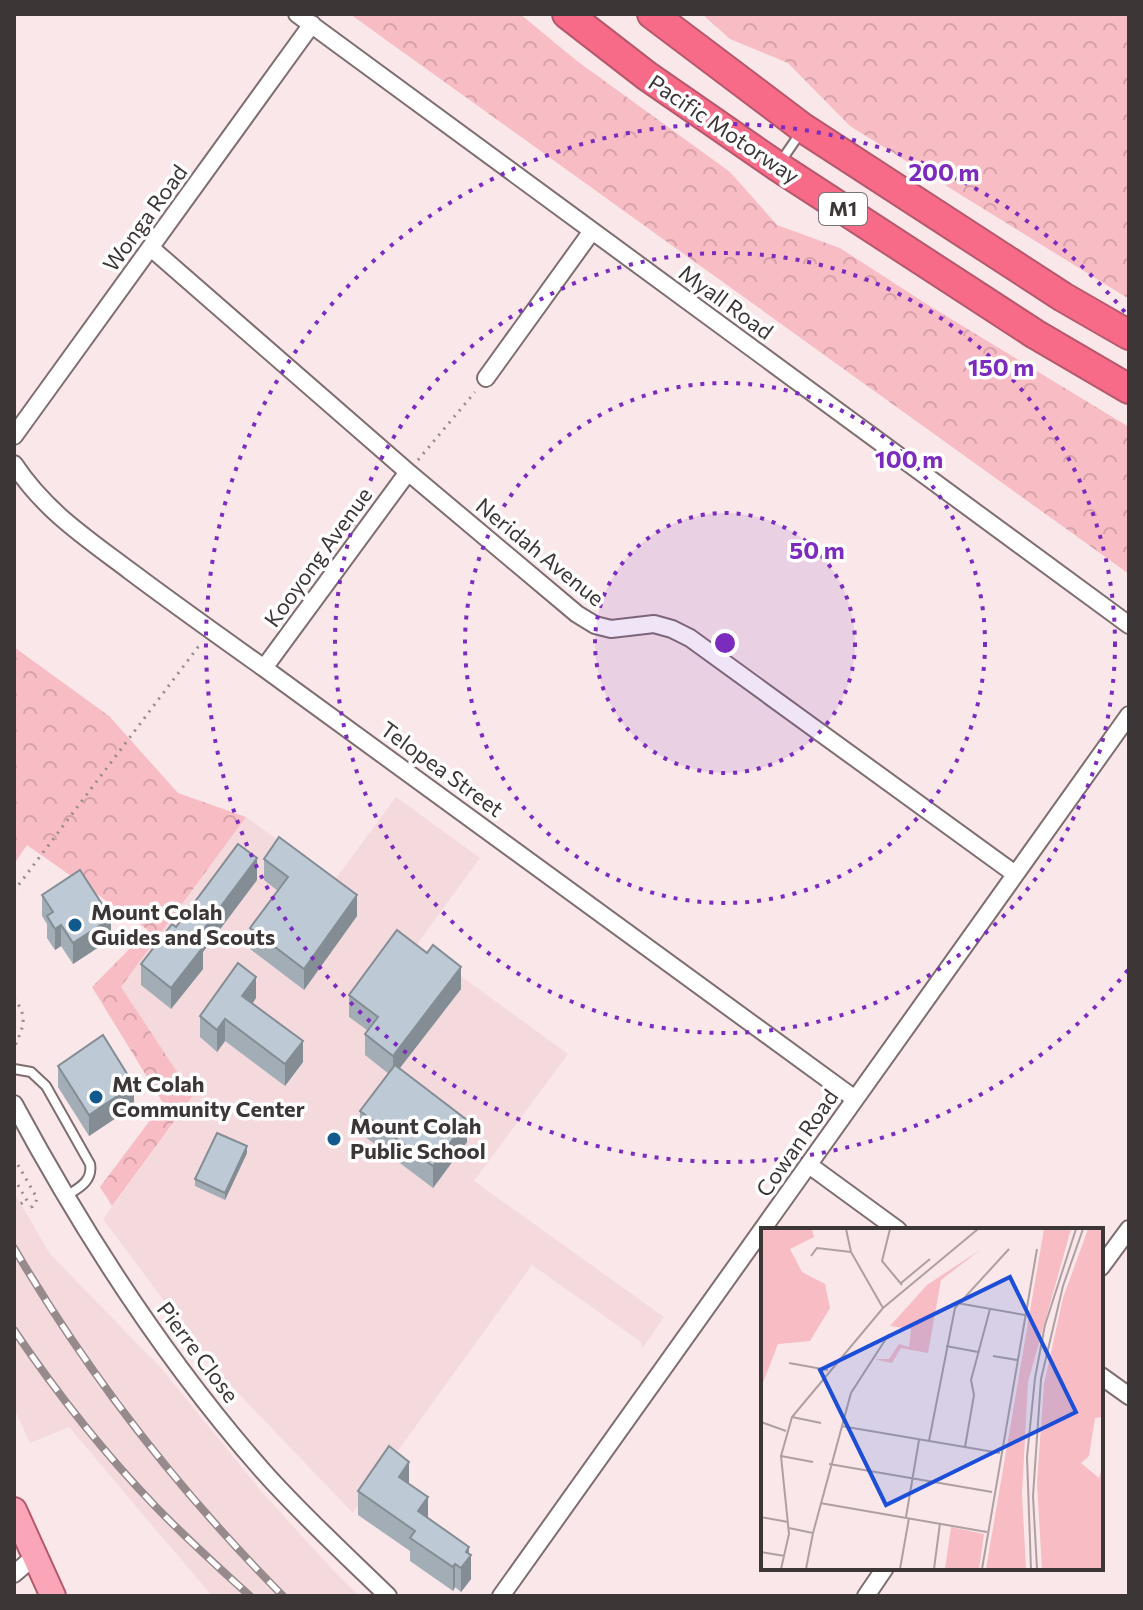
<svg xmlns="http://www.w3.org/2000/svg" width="1143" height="1610" font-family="Commissioner,sans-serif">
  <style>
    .built { fill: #f5dadd }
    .forest { fill: url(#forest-crowns) }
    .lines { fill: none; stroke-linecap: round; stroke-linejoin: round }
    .service-casing { stroke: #7e6e70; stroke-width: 12 }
    .minor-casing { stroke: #7e6e70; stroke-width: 20 }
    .primary-casing { stroke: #b6586c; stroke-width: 28 }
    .motorway-casing { stroke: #b6586c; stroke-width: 32 }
    .path { stroke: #968a8b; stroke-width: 3; stroke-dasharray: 2 6; stroke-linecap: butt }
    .service { stroke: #fff; stroke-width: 8 }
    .minor { stroke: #fff; stroke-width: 16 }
    .primary { stroke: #faa6b8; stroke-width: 24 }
    .motorway { stroke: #f76b88; stroke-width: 28 }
    .rail-casing { stroke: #968a8c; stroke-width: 8 }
    .rail { stroke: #fff; stroke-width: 5; stroke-dasharray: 15; stroke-linecap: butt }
    .wall { fill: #a3adb6 }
    .shaded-wall { fill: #848d94 }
    .building { fill: #bdc9d4; stroke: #848d94; stroke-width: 2 }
    .ring { fill: none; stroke: #7b2cbf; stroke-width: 4; stroke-dasharray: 4 8 }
    .poi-dot { fill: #125a8e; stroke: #fff; stroke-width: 3 }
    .labels { text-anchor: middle; stroke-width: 7; stroke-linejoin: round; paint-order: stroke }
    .shield { fill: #fff; stroke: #777273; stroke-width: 2 }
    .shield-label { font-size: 20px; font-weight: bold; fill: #3d3637 }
    .street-label { font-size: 22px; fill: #3d3637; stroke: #fff }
    .poi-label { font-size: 22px; font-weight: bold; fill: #3d3637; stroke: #fff; text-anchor: start }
    .inset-road { fill: none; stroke: #aea0a2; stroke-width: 2 }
    .view { fill: #1d4ed8; fill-opacity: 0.15; stroke: #1d4ed8; stroke-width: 4 }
    .inset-edge { fill: none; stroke: #3d3637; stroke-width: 4 }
    .centre { fill: #7b2cbf; stroke: #fff; stroke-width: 4 }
    .ring-label { font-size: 24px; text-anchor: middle; font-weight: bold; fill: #7b2cbf; stroke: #fff; stroke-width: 7; stroke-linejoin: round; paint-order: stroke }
  </style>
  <defs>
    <pattern id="forest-crowns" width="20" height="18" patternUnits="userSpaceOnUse" patternTransform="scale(2)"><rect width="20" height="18" fill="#f7bcc4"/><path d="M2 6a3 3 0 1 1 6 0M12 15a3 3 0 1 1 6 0" fill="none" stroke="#d5a2a9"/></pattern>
  </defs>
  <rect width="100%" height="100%" fill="#f9e7e9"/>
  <path class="built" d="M 396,797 L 480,858 L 417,944 L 568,1054 L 474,1181 L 664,1317 L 642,1349 L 641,1342 L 532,1265 L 353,1513 L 214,1368 L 103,1219 L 193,1097 L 121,987 L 246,817 L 334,881 Z
    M 14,1192 L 50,1254 L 161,1368 L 261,1491 L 332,1569 L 359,1596 L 212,1596 L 69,1427 L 30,1443 L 14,1408 Z"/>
  <path class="forest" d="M 350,14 L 520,14 L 577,61 L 730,172 L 777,225 L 840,248 L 928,305 L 1129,427 L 1129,574 Z
    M 702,14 L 1129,14 L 1129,299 L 850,126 L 788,63 L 730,39 Z
    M 14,647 L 109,716 L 178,793 L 246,817 L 121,987 L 193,1096 L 112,1206 L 100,1187 L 163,1103 L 92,987 L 148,930 L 27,845 L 14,864 Z"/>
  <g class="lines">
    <defs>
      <path id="service" d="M 779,164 L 801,132
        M 14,1069 L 31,1072 L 46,1086 L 90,1164 C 93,1181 79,1188 66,1196"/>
      <path id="minor" d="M 297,14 L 1129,625
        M 151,248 L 408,472 L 577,614 L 595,625 L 611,629 L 654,624 L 672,629 L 690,638 L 1015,874
        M 486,378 L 592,231
        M 14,436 L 312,24
        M 14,464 C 45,511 85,537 130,571 C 174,604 219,636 264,668 L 855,1099
        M 264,668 L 408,472
        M 14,1104 C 84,1234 165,1360 263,1471 C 302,1515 346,1555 388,1596
        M 809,1165 L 898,1230
        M 1101,1267 L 1129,1229
        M 1101,1376 L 1129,1396
        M 14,1574 L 35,1556
        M 501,1596 L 1129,715
        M 866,1596 L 885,1568"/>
      <path id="primary" d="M 14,1510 L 53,1596"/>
      <path id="motorway" d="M 567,14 L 647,76 L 777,166 L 1035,334 L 1129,389
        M 652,14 L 803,128 L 1063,297 L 1129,335"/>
    </defs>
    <use href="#service" class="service-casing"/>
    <use href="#minor" class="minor-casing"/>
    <use href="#primary" class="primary-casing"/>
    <use href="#motorway" class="motorway-casing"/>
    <path class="path" d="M 418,460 L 475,392
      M 14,891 L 201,643
      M 14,998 C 29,1018 23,1027 14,1048
      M 14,1158 L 37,1198 L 35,1205 L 32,1207 L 34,1213
      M 14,1178 L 30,1206
      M 14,1208 L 27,1200"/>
    <use href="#service" class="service"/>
    <use href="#minor" class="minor"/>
    <use href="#primary" class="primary"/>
    <use href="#motorway" class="motorway"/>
    <defs>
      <path id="rail" d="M 14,1248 C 88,1374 180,1492 283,1596
        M 14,1330 C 56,1392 104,1453 156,1507 C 186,1538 218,1567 250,1596"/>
    </defs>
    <use href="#rail" class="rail-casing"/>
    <use href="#rail" class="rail"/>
  </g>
  <path class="wall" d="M 264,859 L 357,916 L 304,990 L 250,949 L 250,928 L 278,891 L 264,880 Z
    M 257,880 L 203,952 L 203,969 L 171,1009 L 141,985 L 141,964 L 176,927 Z
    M 42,895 L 111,939 L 73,964 L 61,946 L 55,950 L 47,938 L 47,924 L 42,916 Z
    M 461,989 L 399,1069 L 467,1142 L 433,1188 L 360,1133 L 360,1111 L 389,1074 L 365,1055 L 365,1034 L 367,1030 L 349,1017 L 349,995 Z
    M 256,998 L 253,1003 L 303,1062 L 285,1086 L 225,1041 L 217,1052 L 200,1037 L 200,1016 Z
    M 58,1066 L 134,1106 L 89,1136 L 58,1087 Z
    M 247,1153 L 225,1200 L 195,1186 L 195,1179 Z
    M 409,1484 L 428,1518 L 469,1554 L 471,1579 L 461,1592 L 455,1587 L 453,1591 L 410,1561 L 410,1551 L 358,1515 L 358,1491 Z"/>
  <path class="shaded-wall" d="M 257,858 L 257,880 L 203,952 L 203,969 L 171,1009 L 171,988 L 195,941 Z
    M 357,895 L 357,916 L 304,990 L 304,969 Z
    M 111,918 L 111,939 L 73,964 L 73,943 Z
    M 61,925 L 61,946 L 55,950 L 55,929 Z
    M 461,967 L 461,989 L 393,1077 L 393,1056 Z
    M 256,977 L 256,998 L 242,1017 L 242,996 Z
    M 225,1019 L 225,1041 L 217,1052 L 217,1030 Z
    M 303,1041 L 303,1062 L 285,1086 L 285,1064 Z
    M 134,1085 L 134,1106 L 89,1136 L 89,1115 Z
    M 467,1120 L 467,1142 L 433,1188 L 433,1166 Z
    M 247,1146 L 247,1153 L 225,1200 L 225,1193 Z
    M 409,1462 L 409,1486 L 399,1477 Z
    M 428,1497 L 428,1521 L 418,1511 Z
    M 469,1547 L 469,1558 L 471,1555 L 471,1579 L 461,1592 L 461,1568 L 466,1552 Z
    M 455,1564 L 455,1587 L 453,1591 L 453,1567 Z"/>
  <path class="building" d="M 279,837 L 357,895 L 304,969 L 250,928 L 288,877 L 264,859 Z
    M 238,844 L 257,858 L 195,941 L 203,947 L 171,988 L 141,964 L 172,924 L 176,927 Z
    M 80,870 L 111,918 L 73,943 L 61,925 L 55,929 L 47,916 L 53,912 L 42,895 Z
    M 397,930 L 427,953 L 433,945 L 461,967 L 393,1056 L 365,1034 L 378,1017 L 349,995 Z
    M 238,963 L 256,977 L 242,996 L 303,1041 L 285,1064 L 225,1019 L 217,1030 L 200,1016 Z
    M 103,1035 L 134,1085 L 89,1115 L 58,1066 Z
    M 395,1065 L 467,1120 L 433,1166 L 360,1111 Z
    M 217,1133 L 247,1146 L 225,1193 L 195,1179 Z
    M 389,1446 L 409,1462 L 399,1477 L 428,1497 L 418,1511 L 469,1547 L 466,1552 L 471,1555 L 461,1568 L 455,1564 L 453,1567 L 410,1538 L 415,1531 L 358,1491 Z"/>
  <circle cx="725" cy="643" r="130" fill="#7b2cbf" fill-opacity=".12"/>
  <g class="ring">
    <circle cx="725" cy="643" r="130"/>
    <circle cx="725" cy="643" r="260"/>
    <circle cx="725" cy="643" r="390"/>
    <path d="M1128 970A519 519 0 1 1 1128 316"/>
  </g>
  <g class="poi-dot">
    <circle cx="75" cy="925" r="8"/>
    <circle cx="96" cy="1097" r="8"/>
    <circle cx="334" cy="1139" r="8"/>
  </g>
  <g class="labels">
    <rect class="shield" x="819" y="193" width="48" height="32" rx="6"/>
    <g class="shield-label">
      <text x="843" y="216">M1</text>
    </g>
    <g class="street-label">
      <text transform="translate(724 129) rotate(34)" y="8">Pacific Motorway</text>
      <text transform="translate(145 218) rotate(-54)" y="8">Wonga Road</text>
      <text transform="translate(726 302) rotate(36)" y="8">Myall Road</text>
      <text transform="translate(540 552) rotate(39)" y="8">Neridah Avenue</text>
      <text transform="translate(318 557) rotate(-54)" y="8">Kooyong Avenue</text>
      <text transform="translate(442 769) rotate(36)" y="8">Telopea Street</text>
      <text transform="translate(797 1143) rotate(-55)" y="8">Cowan Road</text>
      <text transform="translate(198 1352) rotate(53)" y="8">Pierre Close</text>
    </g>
    <g class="poi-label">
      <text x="91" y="920">Mount Colah<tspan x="91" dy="25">Guides and Scouts</tspan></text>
      <text x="112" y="1092">Mt Colah<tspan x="112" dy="25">Community Center</tspan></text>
      <text x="350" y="1134">Mount Colah<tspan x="350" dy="25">Public School</tspan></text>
    </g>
  </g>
  <g transform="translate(761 1228)">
    <rect width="342" height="342" fill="#f9e7e9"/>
    <path d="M 0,1 L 51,1 L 53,9 L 29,21 L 41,44 L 64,56 L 69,80 L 49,113 L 17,116 L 0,160 ZM 283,1 L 310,1 L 267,154 L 261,266 L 265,341 L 225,341 ZM 327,1 L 342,1 L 342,189 L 334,190 L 328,228 L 320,235 L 338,250 L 342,237 L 342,341 L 281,341 L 276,255 L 283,156 L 302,70 ZM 219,22 L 180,52 L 167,125 L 140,120 L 131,135 L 113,131 L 128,131 L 138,116 L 148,119 L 150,101 L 129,98 L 166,57 ZM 190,299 L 223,306 L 218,341 L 184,341 Z" fill="#f7bcc4"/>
    <path d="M 192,311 L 216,315 L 212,341 L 188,341 Z" fill="#f7bcc4"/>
    <path class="inset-road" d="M 85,1 L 90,24 L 122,80M 129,1 L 121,33 L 141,57M 50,28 L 56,20 L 90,24M 140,55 L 169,31M 196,75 L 264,87M 185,118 L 217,124M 232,128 L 256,132M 28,135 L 67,142M 31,189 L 60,195M 0,194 L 25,203M 80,198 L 239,225M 168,213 L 194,80 L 248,21M 204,219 L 213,167 L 210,152 L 229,81M 20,228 L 52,234M 68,236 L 231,264M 59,275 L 226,304M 0,289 L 27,294M 145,289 L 158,212M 28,300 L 52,305 L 45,341M 52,305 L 90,165 L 128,106M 0,324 L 24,328M 20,341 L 28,306 L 20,228 L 31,189 L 122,80 L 217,1M 139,341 L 148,290M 173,341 L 179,295M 221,341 L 276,21M 270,341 L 266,229 L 274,150 L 284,97 L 315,1M 276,341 L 272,268 L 280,151 L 302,58 L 322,1"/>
    <path class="view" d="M 249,49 L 315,184 L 125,277 L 59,142 Z"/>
    <rect width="342" height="342" class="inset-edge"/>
  </g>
  <circle cx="725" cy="643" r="12" class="centre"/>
  <g class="ring-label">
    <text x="944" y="181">200 m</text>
    <text x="1001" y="376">150 m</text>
    <text x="909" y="468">100 m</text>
    <text x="817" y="559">50 m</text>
  </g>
  <rect width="1143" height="1610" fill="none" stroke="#3d3637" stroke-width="32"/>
</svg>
